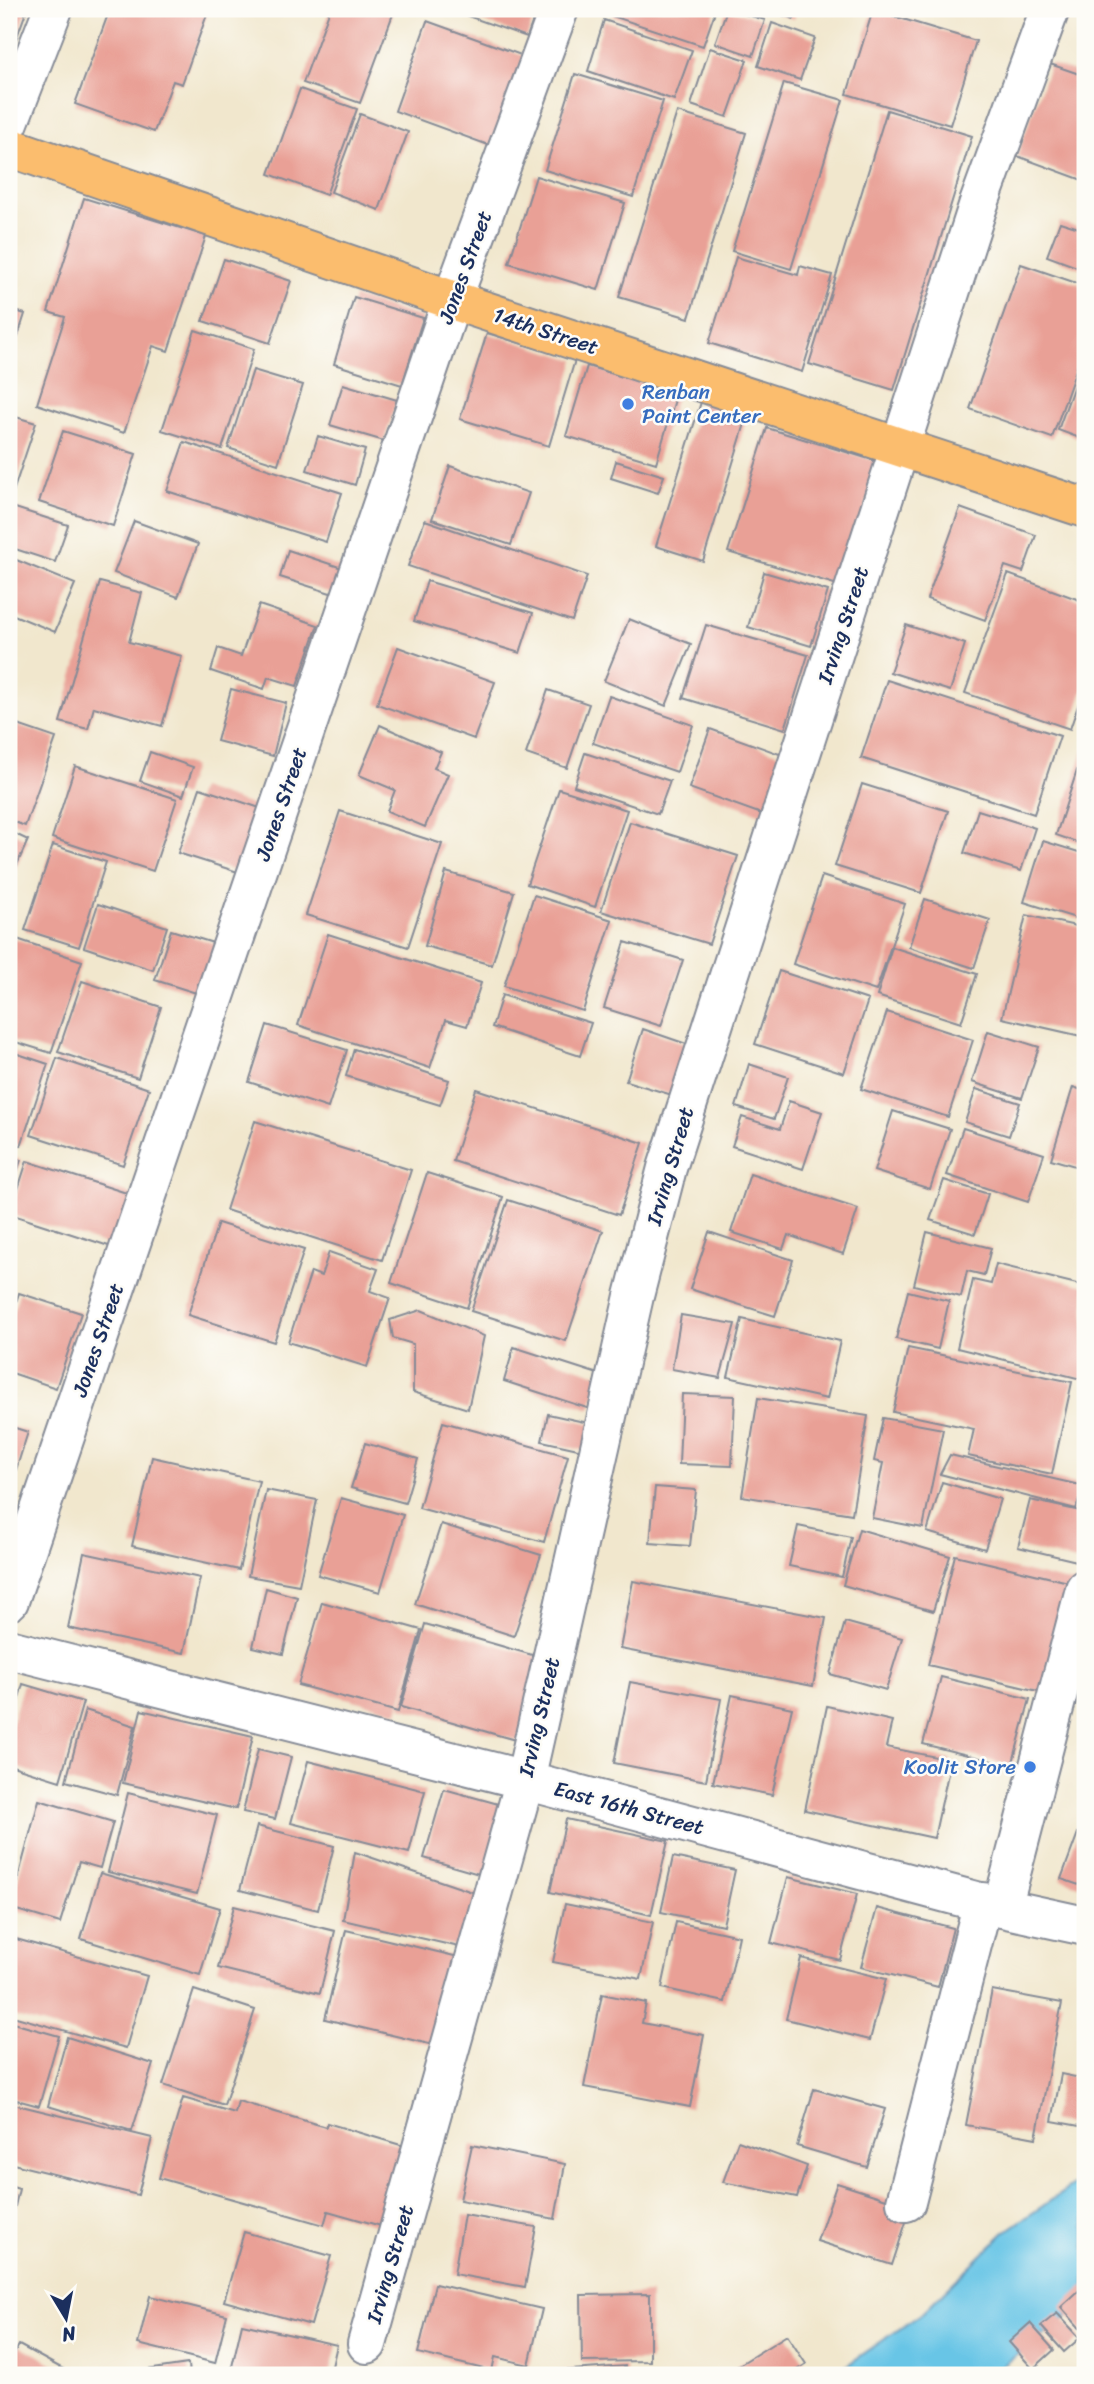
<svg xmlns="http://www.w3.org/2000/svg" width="1094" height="2384" font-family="Sriracha,sans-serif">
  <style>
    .water { fill: #68c5e6; stroke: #427aa2; stroke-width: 2 }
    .building { fill: #e9a096 }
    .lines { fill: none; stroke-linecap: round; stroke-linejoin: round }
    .minor-casing { stroke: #868b96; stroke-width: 42 }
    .major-casing { stroke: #868b96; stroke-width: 42 }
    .minor { stroke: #fff; stroke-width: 38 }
    .major { stroke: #fbbd6e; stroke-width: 38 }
    .shop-dot { fill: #3f7fe0; stroke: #fdfcf7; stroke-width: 2.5 }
    .labels { text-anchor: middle; stroke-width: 5; stroke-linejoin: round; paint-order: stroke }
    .street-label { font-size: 21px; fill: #1b2f5e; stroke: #fdfcf7 }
    .shop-label { font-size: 21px; fill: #366cbe; stroke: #fdfcf7; text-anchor: start }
  </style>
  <rect width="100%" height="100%" fill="#fdfcf7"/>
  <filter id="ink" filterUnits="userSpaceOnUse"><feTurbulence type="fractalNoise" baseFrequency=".0143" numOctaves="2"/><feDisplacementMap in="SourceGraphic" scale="14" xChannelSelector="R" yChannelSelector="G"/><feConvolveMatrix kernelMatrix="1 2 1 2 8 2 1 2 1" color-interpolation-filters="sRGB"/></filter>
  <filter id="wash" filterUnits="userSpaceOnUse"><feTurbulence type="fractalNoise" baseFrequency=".00686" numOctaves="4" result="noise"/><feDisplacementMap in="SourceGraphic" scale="28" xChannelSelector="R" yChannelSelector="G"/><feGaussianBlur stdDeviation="1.57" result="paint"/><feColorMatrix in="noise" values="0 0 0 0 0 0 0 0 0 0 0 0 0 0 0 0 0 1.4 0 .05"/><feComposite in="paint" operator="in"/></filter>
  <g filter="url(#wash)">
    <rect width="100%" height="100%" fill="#f1e7cd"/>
    <path class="water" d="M 1085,2177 L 1085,2298 L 1058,2325 L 990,2375 L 833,2375 L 921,2314 L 1005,2232 Z"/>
    <g id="blocks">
      <path class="building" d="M 9,9 L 27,9 L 9,59 Z
        M 110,9 L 209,9 L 182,84 L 173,81 L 154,132 L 75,104 Z
        M 330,9 L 379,9 L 393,14 L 360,103 L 303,83 Z
        M 448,9 L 537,9 L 527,37 Z
        M 615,9 L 716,9 L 703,46 L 612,16 Z
        M 727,9 L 765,20 L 753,56 L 715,43 Z
        M 765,9 L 797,9 L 794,19 Z
        M 873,10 L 976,41 L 950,125 L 847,94 Z
        M 604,20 L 692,50 L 674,100 L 588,71 Z
        M 427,21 L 524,56 L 491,146 L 395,111 Z
        M 772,23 L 815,38 L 800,80 L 758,66 Z
        M 710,48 L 747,60 L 727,117 L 691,105 Z
        M 1050,64 L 1085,76 L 1085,181 L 1017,156 Z
        M 575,74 L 663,101 L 633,197 L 545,170 Z
        M 784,83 L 843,100 L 791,269 L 732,251 Z
        M 300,89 L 357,109 L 326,195 L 269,174 Z
        M 887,110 L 972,136 L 894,390 L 809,364 Z
        M 677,112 L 746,133 L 689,318 L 619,297 Z
        M 360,114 L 408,132 L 379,210 L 331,192 Z
        M 536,176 L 625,203 L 598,290 L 509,263 Z
        M 84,198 L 206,236 L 168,351 L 153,346 L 124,433 L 37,404 L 65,317 L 48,312 Z
        M 1060,222 L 1085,230 L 1085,270 L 1047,256 Z
        M 736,257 L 798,275 L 800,266 L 832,275 L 802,372 L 709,343 Z
        M 224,259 L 291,281 L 270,343 L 203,321 Z
        M 1021,264 L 1085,286 L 1085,344 L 1052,438 L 970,409 Z
        M 354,297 L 423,318 L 402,385 L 334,364 Z
        M 9,309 L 25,314 L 9,364 Z
        M 195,330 L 254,349 L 222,449 L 162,430 Z
        M 487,333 L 575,360 L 549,446 L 460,419 Z
        M 1085,355 L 1085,440 L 1058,430 Z
        M 587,366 L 677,393 L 656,463 L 566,436 Z
        M 253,370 L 303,385 L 278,464 L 228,448 Z
        M 343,384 L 397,400 L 384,441 L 330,425 Z
        M 701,402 L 747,417 L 703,561 L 656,546 Z
        M 9,415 L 36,423 L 11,498 L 9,497 Z
        M 767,428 L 879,462 L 841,586 L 728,552 Z
        M 63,431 L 136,454 L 113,526 L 39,502 Z
        M 318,436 L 365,450 L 355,485 L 307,470 Z
        M 184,442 L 342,493 L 326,542 L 167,491 Z
        M 616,461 L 664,476 L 658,493 L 611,478 Z
        M 450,466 L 529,493 L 511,545 L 432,519 Z
        M 9,506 L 68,525 L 55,562 L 9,547 Z
        M 960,508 L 1036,535 L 1023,572 L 1005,566 L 985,620 L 927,599 Z
        M 425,520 L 587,576 L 572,621 L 408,566 Z
        M 134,521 L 198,544 L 178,597 L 114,573 Z
        M 288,550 L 351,571 L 343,597 L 280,577 Z
        M 9,557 L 75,584 L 55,632 L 9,613 Z
        M 764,572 L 828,591 L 811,646 L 748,627 Z
        M 1008,574 L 1085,602 L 1085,685 L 1070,729 L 965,693 Z
        M 427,581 L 533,613 L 520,653 L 414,621 Z
        M 100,582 L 142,593 L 129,642 L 182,656 L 162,726 L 94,707 L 88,729 L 60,722 Z
        M 259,605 L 318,625 L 297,686 L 268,677 L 264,689 L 211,671 L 218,648 L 241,656 Z
        M 629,619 L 691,644 L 666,706 L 604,681 Z
        M 706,625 L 808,655 L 785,729 L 683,698 Z
        M 906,625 L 965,644 L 950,691 L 890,672 Z
        M 398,647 L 495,682 L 474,739 L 377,704 Z
        M 887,680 L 1060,736 L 1034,814 L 861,758 Z
        M 231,689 L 286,703 L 273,756 L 217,741 Z
        M 548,690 L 589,704 L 567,768 L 526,754 Z
        M 609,696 L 693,725 L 677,772 L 593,743 Z
        M 9,722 L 56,738 L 25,826 L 9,820 Z
        M 380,725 L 441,752 L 434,768 L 448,774 L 425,827 L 387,811 L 395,790 L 359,775 Z
        M 710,729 L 788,757 L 767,816 L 689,788 Z
        M 1085,746 L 1085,845 L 1056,835 Z
        M 150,752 L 193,767 L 183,796 L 140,781 Z
        M 585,753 L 670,781 L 658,814 L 574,786 Z
        M 75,766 L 177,799 L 153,871 L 52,838 Z
        M 862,784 L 948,811 L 921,893 L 835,866 Z
        M 200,788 L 263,809 L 241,873 L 178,853 Z
        M 559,789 L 627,810 L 595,907 L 527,884 Z
        M 978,810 L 1035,828 L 1021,871 L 964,853 Z
        M 340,811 L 442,844 L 408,947 L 306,915 Z
        M 630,822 L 738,856 L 709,944 L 601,911 Z
        M 9,831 L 28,840 L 9,883 Z
        M 1043,841 L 1085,854 L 1085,921 L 1024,902 Z
        M 53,845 L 106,862 L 79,947 L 25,930 Z
        M 446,872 L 514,892 L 492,965 L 425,946 Z
        M 822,876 L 905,904 L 876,991 L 793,964 Z
        M 534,895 L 612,920 L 583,1011 L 504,986 Z
        M 925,899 L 990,920 L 974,968 L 909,947 Z
        M 98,904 L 167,927 L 153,970 L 84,947 Z
        M 1026,915 L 1085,928 L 1085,1018 L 1081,1036 L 1002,1018 Z
        M 171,930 L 226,947 L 209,997 L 155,980 Z
        M 328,934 L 481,983 L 467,1026 L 446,1020 L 430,1068 L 298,1025 Z
        M 11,937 L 82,961 L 51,1053 L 9,1040 L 9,945 Z
        M 625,942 L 683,960 L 661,1026 L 604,1008 Z
        M 892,947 L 977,974 L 961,1023 L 877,996 Z
        M 779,971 L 868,1000 L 844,1073 L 755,1044 Z
        M 82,981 L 161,1007 L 138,1078 L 58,1052 Z
        M 502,995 L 591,1023 L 580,1056 L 492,1027 Z
        M 887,1012 L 973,1040 L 948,1117 L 861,1089 Z
        M 267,1025 L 347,1050 L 328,1108 L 249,1082 Z
        M 643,1029 L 698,1048 L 682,1098 L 626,1081 Z
        M 988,1031 L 1039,1047 L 1022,1098 L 972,1082 Z
        M 354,1049 L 449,1080 L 440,1105 L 346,1076 Z
        M 9,1051 L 48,1064 L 21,1146 L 9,1142 Z
        M 57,1058 L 149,1089 L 123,1165 L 31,1135 Z
        M 749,1064 L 788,1077 L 774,1119 L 736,1107 Z
        M 1073,1087 L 1085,1091 L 1085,1169 L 1051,1159 Z
        M 476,1089 L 643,1143 L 619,1215 L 453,1161 Z
        M 976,1089 L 1020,1103 L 1009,1136 L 965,1122 Z
        M 789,1101 L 822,1112 L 803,1169 L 732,1146 L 742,1117 L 780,1129 Z
        M 893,1111 L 950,1129 L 930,1189 L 874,1171 Z
        M 255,1121 L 411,1170 L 382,1260 L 226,1210 Z
        M 963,1128 L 1044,1154 L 1028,1202 L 947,1175 Z
        M 9,1156 L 21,1160 L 9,1196 Z
        M 27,1161 L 142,1198 L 124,1251 L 10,1214 Z
        M 427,1173 L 503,1197 L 467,1308 L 391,1283 Z
        M 750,1174 L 858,1209 L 843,1254 L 788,1235 L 783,1249 L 731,1232 Z
        M 944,1180 L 988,1194 L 975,1234 L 930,1220 Z
        M 508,1200 L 603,1231 L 566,1341 L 471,1311 Z
        M 218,1223 L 304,1250 L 274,1342 L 188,1315 Z
        M 709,1232 L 793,1260 L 775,1316 L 690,1289 Z
        M 927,1232 L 991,1248 L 984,1275 L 967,1271 L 961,1297 L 914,1285 Z
        M 329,1252 L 378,1269 L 370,1291 L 390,1298 L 367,1367 L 288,1342 L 311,1272 L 321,1276 Z
        M 996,1264 L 1085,1286 L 1085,1380 L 957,1348 L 973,1280 L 991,1284 Z
        M 908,1291 L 949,1301 L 938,1349 L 896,1339 Z
        M 19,1293 L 81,1313 L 56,1388 L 9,1372 L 9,1324 Z
        M 421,1310 L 484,1336 L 468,1409 L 413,1392 L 413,1344 L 393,1338 L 390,1320 Z
        M 681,1315 L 735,1324 L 720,1378 L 672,1369 Z
        M 742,1319 L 840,1341 L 827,1399 L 728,1377 Z
        M 514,1347 L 601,1375 L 590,1409 L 504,1381 Z
        M 908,1348 L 1072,1382 L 1052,1474 L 968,1456 L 974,1429 L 893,1412 Z
        M 682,1394 L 735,1396 L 732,1466 L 679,1464 Z
        M 758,1398 L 868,1416 L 852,1514 L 742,1496 Z
        M 548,1414 L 602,1426 L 596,1453 L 542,1441 Z
        M 883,1418 L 943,1429 L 923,1528 L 872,1518 L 883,1463 L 874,1461 Z
        M 443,1422 L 568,1456 L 544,1542 L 419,1508 Z
        M 9,1426 L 28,1432 L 9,1492 Z
        M 365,1443 L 418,1459 L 405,1503 L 351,1488 Z
        M 950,1455 L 1084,1486 L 1076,1509 L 940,1474 Z
        M 152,1457 L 259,1481 L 239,1570 L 132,1546 Z
        M 942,1482 L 1000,1499 L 985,1549 L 927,1532 Z
        M 655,1487 L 696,1490 L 690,1546 L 650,1543 Z
        M 266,1490 L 317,1500 L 299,1585 L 248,1576 Z
        M 341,1498 L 403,1515 L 380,1592 L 318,1575 Z
        M 1030,1500 L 1085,1512 L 1085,1563 L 1018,1547 Z
        M 441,1524 L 541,1555 L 514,1636 L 415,1604 Z
        M 798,1526 L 851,1537 L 842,1577 L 789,1566 Z
        M 859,1529 L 950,1556 L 933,1611 L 843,1585 Z
        M 84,1553 L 200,1578 L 184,1653 L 68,1628 Z
        M 955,1555 L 1077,1584 L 1051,1694 L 928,1665 Z
        M 633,1581 L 826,1618 L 813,1686 L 620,1649 Z
        M 266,1588 L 297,1597 L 283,1654 L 253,1647 Z
        M 322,1602 L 421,1630 L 398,1712 L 298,1685 Z
        M 845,1622 L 902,1638 L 886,1690 L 830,1674 Z
        M 425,1624 L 546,1659 L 522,1742 L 401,1707 Z
        M 941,1677 L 1030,1699 L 1012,1766 L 923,1744 Z
        M 630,1682 L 721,1699 L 706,1781 L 614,1763 Z
        M 23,1684 L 83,1702 L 60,1781 L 9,1765 L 9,1732 Z
        M 732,1695 L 792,1708 L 772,1795 L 713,1783 Z
        M 827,1706 L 892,1721 L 886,1747 L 951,1760 L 934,1838 L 805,1810 Z
        M 85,1710 L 135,1726 L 117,1795 L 66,1781 Z
        M 141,1710 L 253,1736 L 236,1809 L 123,1783 Z
        M 258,1749 L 291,1757 L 275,1819 L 243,1812 Z
        M 308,1761 L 425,1791 L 409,1853 L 291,1823 Z
        M 444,1789 L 502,1805 L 489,1877 L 424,1858 Z
        M 128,1793 L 217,1815 L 197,1894 L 108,1872 Z
        M 39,1800 L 113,1822 L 100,1868 L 79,1862 L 60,1923 L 10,1908 Z
        M 1085,1814 L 1085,1887 L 1061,1879 Z
        M 566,1819 L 668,1841 L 651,1915 L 550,1892 Z
        M 257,1826 L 334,1846 L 318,1910 L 240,1890 Z
        M 355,1852 L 481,1895 L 472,1950 L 343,1920 Z
        M 673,1857 L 735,1870 L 723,1925 L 661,1912 Z
        M 100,1873 L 220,1908 L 200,1975 L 81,1939 Z
        M 788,1877 L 857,1894 L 840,1960 L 771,1943 Z
        M 565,1904 L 653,1922 L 641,1979 L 553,1962 Z
        M 234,1906 L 335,1931 L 320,1993 L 218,1968 Z
        M 877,1908 L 953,1928 L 938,1987 L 861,1967 Z
        M 676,1922 L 739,1936 L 725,2002 L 662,1988 Z
        M 346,1930 L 471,1960 L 450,2049 L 325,2019 Z
        M 9,1937 L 147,1976 L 126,2048 L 9,2015 Z
        M 801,1958 L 886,1979 L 870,2040 L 786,2019 Z
        M 194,1990 L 255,2010 L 224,2105 L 163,2085 Z
        M 992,1990 L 1062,2003 L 1036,2138 L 966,2125 Z
        M 602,1994 L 646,2003 L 642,2023 L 704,2035 L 690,2107 L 584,2087 Z
        M 9,2022 L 59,2036 L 39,2106 L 9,2098 Z
        M 67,2037 L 153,2064 L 132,2131 L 48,2106 Z
        M 1061,2074 L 1085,2079 L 1085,2127 L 1052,2121 Z
        M 814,2089 L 885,2109 L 867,2167 L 797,2146 Z
        M 183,2098 L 235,2113 L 238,2101 L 326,2127 L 327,2123 L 404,2146 L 381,2226 L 328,2211 L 324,2225 L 159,2178 Z
        M 9,2103 L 152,2138 L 138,2195 L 9,2163 Z
        M 738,2141 L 807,2166 L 797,2197 L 723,2182 Z
        M 472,2145 L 565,2164 L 555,2219 L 460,2200 Z
        M 837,2183 L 911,2207 L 892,2265 L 817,2241 Z
        M 9,2186 L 19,2189 L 10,2228 L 9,2228 Z
        M 464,2215 L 536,2227 L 525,2287 L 454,2274 Z
        M 244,2232 L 331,2256 L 311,2325 L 224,2301 Z
        M 435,2284 L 542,2309 L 529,2365 L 495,2357 L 492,2371 L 418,2353 Z
        M 1085,2285 L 1085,2334 L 1061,2307 Z
        M 650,2294 L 650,2361 L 582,2362 L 581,2295 Z
        M 150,2296 L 227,2315 L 215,2363 L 138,2344 Z
        M 1057,2313 L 1080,2338 L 1064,2352 L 1041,2326 Z
        M 1030,2323 L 1054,2350 L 1033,2369 L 1009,2342 Z
        M 242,2324 L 337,2345 L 330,2375 L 230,2375 Z
        M 787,2335 L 806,2364 L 789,2375 L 734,2375 L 731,2370 Z
        M 19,2345 L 74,2375 L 9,2375 L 9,2363 Z
        M 188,2364 L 189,2375 L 140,2375 L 139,2371 Z
        M 625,2366 L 626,2375 L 532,2375 L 532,2373 Z"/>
    </g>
  </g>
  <g filter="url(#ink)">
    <use href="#blocks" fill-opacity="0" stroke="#868b96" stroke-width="2"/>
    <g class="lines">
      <defs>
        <path id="minor" d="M 9,122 L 53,9
          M 9,1601 L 452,300 L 559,9
          M 9,1649 L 525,1780 L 1002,1908 L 1085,1926
          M 1002,1908 L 1085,1589
          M 906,2202 L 983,1902
          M 367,2344 L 525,1780 L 634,1296 L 667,1168 L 978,206 L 1050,9"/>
        <path id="major" d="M 9,147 L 452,300 L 1085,508"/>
      </defs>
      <use href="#minor" class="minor-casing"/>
      <use href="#major" class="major-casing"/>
      <use href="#minor" class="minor"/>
      <use href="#major" class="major"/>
    </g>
  </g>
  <g class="shop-dot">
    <circle cx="628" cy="404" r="7"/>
    <circle cx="1030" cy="1767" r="7"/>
  </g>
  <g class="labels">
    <g class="street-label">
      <text transform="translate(465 267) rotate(-70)" y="7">Jones Street</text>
      <text transform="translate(546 331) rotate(18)" y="7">14th Street</text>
      <text transform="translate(843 625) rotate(-72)" y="7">Irving Street</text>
      <text transform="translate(281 804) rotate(-71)" y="7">Jones Street</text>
      <text transform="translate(670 1166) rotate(-74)" y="7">Irving Street</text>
      <text transform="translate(98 1340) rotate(-71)" y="7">Jones Street</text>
      <text transform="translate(539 1717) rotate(-77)" y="7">Irving Street</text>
      <text transform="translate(629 1808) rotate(15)" y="7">East 16th Street</text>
      <text transform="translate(390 2264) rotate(-74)" y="7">Irving Street</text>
    </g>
    <g class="shop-label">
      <text x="642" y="399">Renban<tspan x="642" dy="24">Paint Center</tspan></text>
      <text x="1016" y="1774" text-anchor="end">Koolit Store</text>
    </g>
  </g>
  <rect width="1094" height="2384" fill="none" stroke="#fdfcf7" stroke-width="35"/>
  <g transform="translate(66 2318) rotate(170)" stroke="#fdfcf7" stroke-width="5" paint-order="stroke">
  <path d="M0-5L12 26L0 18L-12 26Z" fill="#1b2f5e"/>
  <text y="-10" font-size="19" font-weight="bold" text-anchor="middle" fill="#1b2f5e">N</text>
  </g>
</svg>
